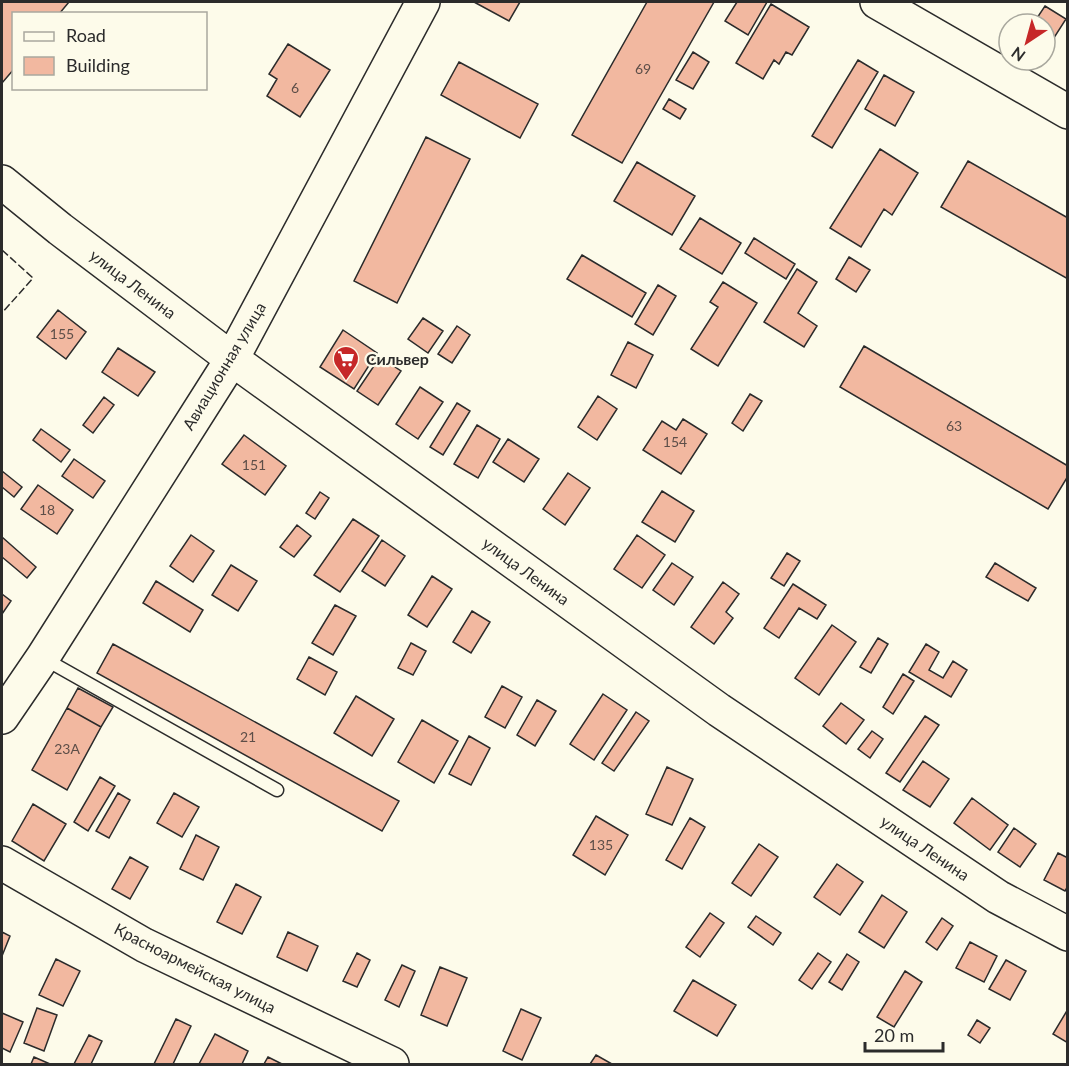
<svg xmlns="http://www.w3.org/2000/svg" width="1069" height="1066" font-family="Lato,sans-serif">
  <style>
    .building { fill: #f2b8a0; stroke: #2b2b2b; stroke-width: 1.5 }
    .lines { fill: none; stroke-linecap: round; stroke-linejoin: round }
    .lane-casing { stroke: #2b2b2b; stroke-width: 15 }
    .secondary-casing { stroke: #2b2b2b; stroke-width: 36 }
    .lane { stroke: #fdfbea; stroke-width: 12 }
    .secondary { stroke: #fdfbea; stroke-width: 33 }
    .fence { stroke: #2b2b2b; stroke-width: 1.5; stroke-dasharray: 8 3; stroke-linecap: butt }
    .labels { text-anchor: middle; stroke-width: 4.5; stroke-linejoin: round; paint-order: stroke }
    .number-label { font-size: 14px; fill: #5d4e48 }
    .street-label { font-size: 16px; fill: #2b2b2b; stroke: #fdfbea }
    .poi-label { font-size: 16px; font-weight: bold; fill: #2b2b2b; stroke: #fdfbea; text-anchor: start }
  </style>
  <rect width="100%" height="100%" fill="#fdfbea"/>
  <path class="building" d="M 2,2 L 69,2 L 59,14 L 14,14 L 14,69 L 2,83 Z
    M 474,2 L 520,2 L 509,21 Z
    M 647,2 L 714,2 L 622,163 L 572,135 Z
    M 737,2 L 767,2 L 748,35 L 725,21 Z
    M 771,4 L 809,27 L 792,55 L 786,52 L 779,64 L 774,60 L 763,79 L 736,63 Z
    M 1045,6 L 1066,19 L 1050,44 L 1045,41 L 1045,24 L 1033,24 Z
    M 288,44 L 330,70 L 300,117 L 267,96 L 277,79 L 269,74 Z
    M 693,52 L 709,62 L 693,89 L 676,80 Z
    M 858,60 L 878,72 L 832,148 L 812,136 Z
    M 459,62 L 538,104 L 520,138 L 441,95 Z
    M 884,75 L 914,92 L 895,126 L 865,109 Z
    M 669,99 L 686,109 L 680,119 L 663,109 Z
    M 426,137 L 470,159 L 397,303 L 354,281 Z
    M 880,149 L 918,173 L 892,215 L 884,209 L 861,247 L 830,228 Z
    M 968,161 L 1068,218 L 1068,279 L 941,207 Z
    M 637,162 L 695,196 L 672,235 L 614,201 Z
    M 700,218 L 741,243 L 722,274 L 680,249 Z
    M 754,238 L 795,264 L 786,279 L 745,253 Z
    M 582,255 L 646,293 L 632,317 L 567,279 Z
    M 849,257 L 870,270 L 856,292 L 836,279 Z
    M 797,269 L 817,282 L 798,313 L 817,326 L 804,347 L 764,322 Z
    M 723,282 L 757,303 L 718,366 L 691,349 L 718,307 L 710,302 Z
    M 658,285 L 676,296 L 653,335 L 635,324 Z
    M 58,310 L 86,332 L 66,359 L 37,337 Z
    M 423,318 L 443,331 L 428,353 L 408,339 Z
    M 457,326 L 470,335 L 452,363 L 438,354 Z
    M 343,330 L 377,353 L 354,389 L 320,367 Z
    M 628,342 L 653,355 L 636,388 L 611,375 Z
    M 864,346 L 1068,466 L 1068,476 L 1048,509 L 840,387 Z
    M 118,348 L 155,372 L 138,396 L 102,372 Z
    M 380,357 L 401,371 L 378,405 L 357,391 Z
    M 420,387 L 443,402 L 418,439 L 396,424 Z
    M 750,394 L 762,401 L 743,431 L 732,423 Z
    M 598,396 L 617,409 L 597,440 L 578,427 Z
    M 104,397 L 114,405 L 93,433 L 83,425 Z
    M 457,403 L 470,411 L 443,455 L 430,447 Z
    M 683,419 L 707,434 L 681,474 L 643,450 L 662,421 L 676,430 Z
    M 477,425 L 500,439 L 478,478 L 454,464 Z
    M 41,429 L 70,450 L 61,462 L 33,440 Z
    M 244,435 L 286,466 L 265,495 L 222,464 Z
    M 508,439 L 539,459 L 524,482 L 493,462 Z
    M 74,459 L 105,481 L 93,498 L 62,476 Z
    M 2,471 L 22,487 L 14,497 L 2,487 Z
    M 568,473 L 590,488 L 565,525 L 543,509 Z
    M 38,485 L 73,510 L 57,534 L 21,509 Z
    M 662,491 L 694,511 L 675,542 L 642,522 Z
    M 320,492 L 329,498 L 315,519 L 306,513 Z
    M 353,519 L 379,536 L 340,592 L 314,575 Z
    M 297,525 L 311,536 L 294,557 L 280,547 Z
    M 191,535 L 214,551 L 193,582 L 170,566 Z
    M 637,535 L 665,555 L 642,588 L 614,569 Z
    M 2,537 L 36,567 L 27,578 L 2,557 Z
    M 382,540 L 405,556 L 385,586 L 362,571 Z
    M 787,553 L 800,561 L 784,586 L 771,578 Z
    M 672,563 L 693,577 L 674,605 L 653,590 Z
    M 995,563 L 1036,588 L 1028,601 L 986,577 Z
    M 231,565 L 257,581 L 238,611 L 212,595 Z
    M 432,576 L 452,589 L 427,627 L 408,615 Z
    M 156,581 L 203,610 L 190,632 L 143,603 Z
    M 723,582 L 739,594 L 726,612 L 733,618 L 714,644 L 691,627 Z
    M 793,584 L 826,605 L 817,619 L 799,608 L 779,638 L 764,628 Z
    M 2,594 L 11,601 L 2,614 Z
    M 335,605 L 356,616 L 333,655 L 312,643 Z
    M 472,611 L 490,622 L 471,653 L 453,642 Z
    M 832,625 L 856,642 L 819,695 L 795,678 Z
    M 878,638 L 888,644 L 871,673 L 860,667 Z
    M 411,643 L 426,651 L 413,675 L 398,668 Z
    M 113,644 L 399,801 L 382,831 L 97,673 Z
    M 926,644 L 939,652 L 929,670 L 943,678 L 953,661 L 967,670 L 951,697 L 909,672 Z
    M 309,657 L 337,672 L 325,695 L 297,679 Z
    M 903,674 L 914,681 L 893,714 L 883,707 Z
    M 502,686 L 522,697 L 505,728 L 485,717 Z
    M 78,688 L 113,707 L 101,727 L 67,708 Z
    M 603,694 L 627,710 L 594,760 L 570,744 Z
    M 356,696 L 394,719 L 372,756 L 334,733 Z
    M 537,700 L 556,711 L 535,746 L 517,735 Z
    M 841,703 L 864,720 L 846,744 L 823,726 Z
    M 67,708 L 101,727 L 67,790 L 32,770 Z
    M 636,712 L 649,721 L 614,771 L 602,763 Z
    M 925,716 L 939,725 L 900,782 L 886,773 Z
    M 422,720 L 458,741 L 434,783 L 398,762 Z
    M 872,731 L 883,739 L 870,758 L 858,749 Z
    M 469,736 L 490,748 L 471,785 L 449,774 Z
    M 923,761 L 949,779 L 930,807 L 903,790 Z
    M 667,767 L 693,779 L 672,825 L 646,814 Z
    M 100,777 L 115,786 L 88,831 L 74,822 Z
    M 118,793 L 130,800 L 109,838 L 96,831 Z
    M 174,793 L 199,807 L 182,837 L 157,823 Z
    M 972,798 L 1008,825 L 990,850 L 954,823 Z
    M 33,804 L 66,824 L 44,861 L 12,841 Z
    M 596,816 L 628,835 L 605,875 L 573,855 Z
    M 690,818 L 705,827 L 682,869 L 666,860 Z
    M 1014,828 L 1036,844 L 1020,867 L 998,852 Z
    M 196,835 L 219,847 L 203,880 L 180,869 Z
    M 759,844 L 778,857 L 751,896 L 732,883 Z
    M 1058,853 L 1068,858 L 1068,886 L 1065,891 L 1044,880 Z
    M 130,857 L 148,867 L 130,899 L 112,889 Z
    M 837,864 L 863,882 L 840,915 L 814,897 Z
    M 236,884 L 261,897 L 242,934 L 217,922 Z
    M 882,895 L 907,912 L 884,948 L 859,932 Z
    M 710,913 L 724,923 L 700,957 L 686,947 Z
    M 756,916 L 781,933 L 773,945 L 748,927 Z
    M 942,918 L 953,926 L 937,950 L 926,942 Z
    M 2,932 L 10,936 L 2,956 Z
    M 288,932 L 318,946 L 307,971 L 277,957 Z
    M 970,942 L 997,956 L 984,982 L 956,968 Z
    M 357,953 L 370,960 L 357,987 L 343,981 Z
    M 818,953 L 831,962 L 812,989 L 799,980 Z
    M 847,954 L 859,962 L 842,990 L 829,982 Z
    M 56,959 L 80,971 L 63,1006 L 39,995 Z
    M 1006,960 L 1026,971 L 1010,1000 L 989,989 Z
    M 402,965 L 415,971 L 399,1007 L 385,1000 Z
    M 440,967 L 467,978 L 447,1026 L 421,1015 Z
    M 905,971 L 922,982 L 894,1027 L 877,1017 Z
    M 693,980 L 736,1005 L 717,1036 L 674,1011 Z
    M 37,1008 L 57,1015 L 44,1051 L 24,1043 Z
    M 521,1009 L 541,1018 L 522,1060 L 503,1051 Z
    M 1068,1009 L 1068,1043 L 1053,1034 Z
    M 2,1013 L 23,1022 L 10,1052 L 2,1048 Z
    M 176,1019 L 191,1026 L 173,1064 L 154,1064 Z
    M 977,1020 L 990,1028 L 980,1043 L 968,1035 Z
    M 215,1034 L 248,1051 L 242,1064 L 199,1064 Z
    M 89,1035 L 102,1041 L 91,1064 L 74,1064 Z
    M 596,1055 L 612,1064 L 590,1064 Z
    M 34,1057 L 50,1064 L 31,1064 Z
    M 268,1057 L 282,1064 L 264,1064 Z"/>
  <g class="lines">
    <defs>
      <path id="lane" d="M 43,658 L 277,790"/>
      <path id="secondary" d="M 877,2 L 1068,112
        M 2,182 L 60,229 L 232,359 L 719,710 L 998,897 L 1068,934
        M 2,717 L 43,657 L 232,359 L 423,2
        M 2,863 L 144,945 L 392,1064"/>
    </defs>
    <use href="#lane" class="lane-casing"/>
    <use href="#secondary" class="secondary-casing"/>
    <use href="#lane" class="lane"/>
    <use href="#secondary" class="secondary"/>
    <path class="fence" d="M 2,250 L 33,278 L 2,313"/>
  </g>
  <defs>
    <symbol id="supermarket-pin" viewBox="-11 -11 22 30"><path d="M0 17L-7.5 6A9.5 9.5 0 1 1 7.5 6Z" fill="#c62828" stroke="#fdfbea"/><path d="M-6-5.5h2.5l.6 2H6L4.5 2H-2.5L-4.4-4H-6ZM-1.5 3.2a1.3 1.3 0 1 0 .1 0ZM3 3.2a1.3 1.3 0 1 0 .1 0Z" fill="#fff"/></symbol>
  </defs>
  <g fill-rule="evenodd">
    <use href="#supermarket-pin" x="331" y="344" width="30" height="40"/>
  </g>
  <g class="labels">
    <g class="number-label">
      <text x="643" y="74">69</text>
      <text x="295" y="93">6</text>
      <text x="62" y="339">155</text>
      <text x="954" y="431">63</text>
      <text x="675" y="447">154</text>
      <text x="254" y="470">151</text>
      <text x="47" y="515">18</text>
      <text x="248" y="742">21</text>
      <text x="67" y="754">23А</text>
      <text x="601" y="850">135</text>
    </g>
    <g class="street-label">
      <text transform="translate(133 284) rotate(37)" y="6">улица Ленина</text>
      <text transform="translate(224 366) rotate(-59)" y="6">Авиационная улица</text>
      <text transform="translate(526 571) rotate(36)" y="6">улица Ленина</text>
      <text transform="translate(925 848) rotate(34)" y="6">улица Ленина</text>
      <text transform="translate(195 968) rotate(27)" y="6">Красноармейская улица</text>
    </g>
    <g class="poi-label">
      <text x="366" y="365">Сильвер</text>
    </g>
  </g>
  <rect width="1069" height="1066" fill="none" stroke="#2b2b2b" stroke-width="6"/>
  <rect x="12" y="12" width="195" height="78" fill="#fdfbea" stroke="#a9a89e" stroke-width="1.5"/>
  <rect x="24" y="32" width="30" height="9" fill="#fdfbea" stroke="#a9a89e" stroke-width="1.5"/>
  <text x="66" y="42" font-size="18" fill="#2b2b2b">Road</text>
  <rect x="24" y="57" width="30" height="18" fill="#f2b8a0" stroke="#a9a89e" stroke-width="1.5"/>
  <text x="66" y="72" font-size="18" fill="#2b2b2b">Building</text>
  <g transform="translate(1027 42) rotate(216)"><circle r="28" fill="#fdfbea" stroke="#a9a89e" stroke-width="1.5"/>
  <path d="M0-4.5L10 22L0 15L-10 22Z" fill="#c62828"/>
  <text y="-9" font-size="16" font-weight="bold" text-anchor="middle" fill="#2b2b2b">N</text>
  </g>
  <path d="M865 1042v9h78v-9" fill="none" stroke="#2b2b2b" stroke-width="3"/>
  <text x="874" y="1042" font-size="18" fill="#2b2b2b" stroke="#fdfbea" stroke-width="4.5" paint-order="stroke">20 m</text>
</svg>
